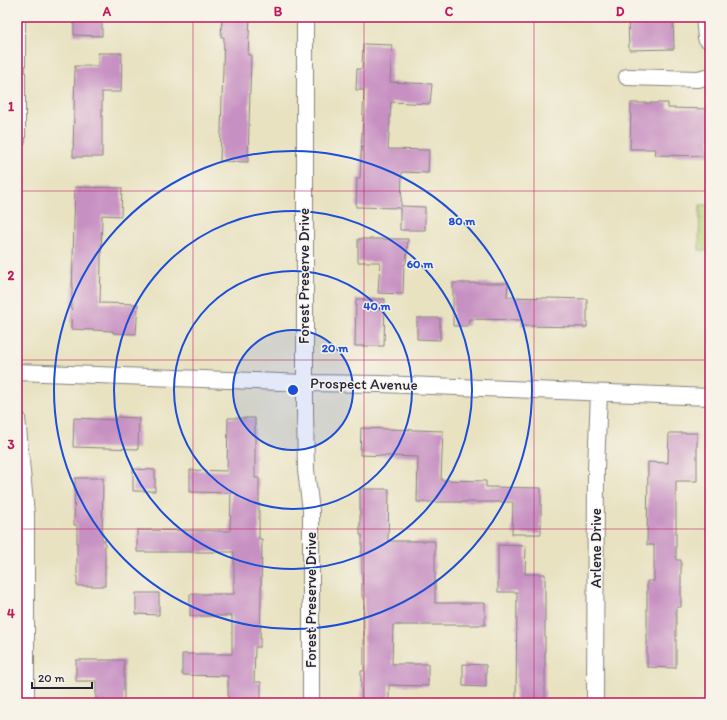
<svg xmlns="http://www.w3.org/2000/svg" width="727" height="720" font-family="Itim,sans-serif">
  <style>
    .green { fill: #b6d37a; stroke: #6c7a5a }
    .building { fill: #c790c2 }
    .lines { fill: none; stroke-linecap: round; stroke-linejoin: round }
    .street-casing { stroke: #85827e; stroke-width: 18 }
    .street { stroke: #fff; stroke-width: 16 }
    .grid { fill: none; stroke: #c2185b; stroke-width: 1; stroke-opacity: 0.55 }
    .ring { fill: none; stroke: #1d4ed8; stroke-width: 2 }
    .labels { text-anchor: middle; stroke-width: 3; stroke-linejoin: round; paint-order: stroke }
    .street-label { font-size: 15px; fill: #22223b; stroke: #f7f3e8 }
    .centre { fill: #1d4ed8; stroke: #f7f3e8; stroke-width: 2 }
    .ring-label { font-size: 12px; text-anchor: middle; font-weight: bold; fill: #1d4ed8; stroke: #f7f3e8; stroke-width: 3; stroke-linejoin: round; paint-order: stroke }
    .neatline { fill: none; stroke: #c2185b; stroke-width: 1.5 }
    .grid-label { font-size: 13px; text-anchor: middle; font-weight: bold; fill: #c2185b }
  </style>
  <rect width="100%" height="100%" fill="#f7f3e8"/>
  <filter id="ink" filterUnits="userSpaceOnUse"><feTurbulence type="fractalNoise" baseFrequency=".025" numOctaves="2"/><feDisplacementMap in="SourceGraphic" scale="8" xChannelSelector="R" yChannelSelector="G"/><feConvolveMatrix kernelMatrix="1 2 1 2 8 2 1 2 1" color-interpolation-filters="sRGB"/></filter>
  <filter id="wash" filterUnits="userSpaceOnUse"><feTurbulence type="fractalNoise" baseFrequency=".012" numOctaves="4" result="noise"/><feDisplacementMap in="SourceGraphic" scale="16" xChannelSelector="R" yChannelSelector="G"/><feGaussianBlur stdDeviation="0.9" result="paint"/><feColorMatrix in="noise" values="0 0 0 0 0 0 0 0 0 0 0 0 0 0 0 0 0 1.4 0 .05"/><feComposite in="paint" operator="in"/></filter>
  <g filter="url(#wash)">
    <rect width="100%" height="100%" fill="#e8e2c1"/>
    <path class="green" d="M 700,205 L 710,205 L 710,251 L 699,250 Z"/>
    <g id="blocks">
      <path class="building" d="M 74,17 L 102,17 L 102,36 L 74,35 Z
        M 222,17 L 250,17 L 248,55 L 251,55 L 248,162 L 220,161 L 224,37 L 221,37 Z
        M 628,17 L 673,17 L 674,49 L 629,50 Z
        M 363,44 L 392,45 L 390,82 L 432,84 L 430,104 L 391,102 L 388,149 L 429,150 L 428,173 L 402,172 L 401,206 L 425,207 L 425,230 L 400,230 L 400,208 L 356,207 L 357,178 L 360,178 L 364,90 L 356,90 L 357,69 L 362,69 Z
        M 98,53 L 122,53 L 121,92 L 102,92 L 102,157 L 73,157 L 75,66 L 98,66 Z
        M 631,103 L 668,103 L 668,108 L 710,109 L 710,156 L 655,155 L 656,149 L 630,149 Z
        M 75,187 L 122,188 L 121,216 L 102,215 L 100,303 L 138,304 L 136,334 L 113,333 L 113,331 L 71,329 Z
        M 358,239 L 408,239 L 406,264 L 404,264 L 403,294 L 378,293 L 380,262 L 358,262 Z
        M 453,283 L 508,283 L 507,297 L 587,299 L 587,327 L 521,326 L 522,320 L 469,319 L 468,326 L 453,326 Z
        M 356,299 L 385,299 L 384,346 L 355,346 Z
        M 417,318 L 440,318 L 440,340 L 417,339 Z
        M 116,417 L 139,418 L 138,449 L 73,447 L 74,418 L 116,420 Z
        M 228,418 L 255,418 L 255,478 L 259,478 L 259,539 L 262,539 L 260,647 L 255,647 L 254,682 L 261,682 L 261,703 L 228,703 L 228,676 L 182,675 L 182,654 L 232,654 L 232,616 L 190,616 L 190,594 L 234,594 L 234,552 L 137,552 L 137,530 L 230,531 L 231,493 L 190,492 L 190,470 L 227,471 Z
        M 361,428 L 443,431 L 441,480 L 486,481 L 486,487 L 541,488 L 541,534 L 512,534 L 513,502 L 417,502 L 418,457 L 360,455 Z
        M 669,433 L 697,433 L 697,481 L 676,481 L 676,560 L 681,560 L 681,607 L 676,607 L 676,668 L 647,667 L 647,581 L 654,581 L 654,545 L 647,545 L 648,462 L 668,463 Z
        M 133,469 L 155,470 L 155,491 L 133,491 Z
        M 75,478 L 103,478 L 102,540 L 105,540 L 105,586 L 77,586 L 77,525 L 74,525 Z
        M 360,489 L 389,489 L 388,541 L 435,541 L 435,603 L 485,603 L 485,625 L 393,625 L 392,664 L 428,664 L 428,686 L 389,685 L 389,703 L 361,703 L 361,671 L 364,671 L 364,597 L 362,597 L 362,535 L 360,535 Z
        M 498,545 L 526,546 L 525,574 L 545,574 L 545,703 L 516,703 L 517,592 L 498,592 Z
        M 136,593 L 159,593 L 159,615 L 136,614 Z
        M 76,660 L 124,660 L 124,703 L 96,703 L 96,681 L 76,681 Z
        M 463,664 L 486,665 L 486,687 L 463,686 Z"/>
    </g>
  </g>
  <g filter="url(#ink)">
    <use href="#blocks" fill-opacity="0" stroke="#85827e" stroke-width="1"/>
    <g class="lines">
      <defs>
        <path id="street" d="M 305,17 L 305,410 L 306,470 L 311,511 L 311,703
          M 704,17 L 706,38 L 710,41
          M 627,77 L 698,79 L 710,76
          M 17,141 L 17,17
          M 17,372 L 305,383 L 380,384 L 710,397
          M 17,418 L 26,515 L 26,703
          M 595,703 L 596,468 L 599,393"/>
      </defs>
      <use href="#street" class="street-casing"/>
      <use href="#street" class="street"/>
    </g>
  </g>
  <path class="grid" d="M 193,17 L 193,703M 364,17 L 364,703M 534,17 L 534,703M 17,191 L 710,191M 17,360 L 710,360M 17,529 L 710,529"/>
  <circle cx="293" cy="390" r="60" fill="#1d4ed8" fill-opacity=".12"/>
  <g class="ring">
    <circle cx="293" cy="390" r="60"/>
    <circle cx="293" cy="390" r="119"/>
    <circle cx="293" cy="390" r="179"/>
    <circle cx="293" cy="390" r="239"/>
  </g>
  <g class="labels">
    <g class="street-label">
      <text transform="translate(304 276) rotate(-90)" y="5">Forest Preserve Drive</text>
      <text transform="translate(364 384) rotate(1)" y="5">Prospect Avenue</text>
      <text transform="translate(596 548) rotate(-90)" y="5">Arlene Drive</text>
      <text transform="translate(311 600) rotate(-90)" y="5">Forest Preserve Drive</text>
    </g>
  </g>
  <circle cx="293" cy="390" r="6" class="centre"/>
  <g class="ring-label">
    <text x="462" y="225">80 m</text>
    <text x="420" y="268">60 m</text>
    <text x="377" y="310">40 m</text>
    <text x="335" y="352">20 m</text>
  </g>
  <rect width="727" height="720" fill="none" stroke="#f7f3e8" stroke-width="44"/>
  <path d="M32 682v6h60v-6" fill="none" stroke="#22223b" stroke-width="2"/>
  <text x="38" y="682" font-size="12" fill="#22223b" stroke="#f7f3e8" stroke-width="3" paint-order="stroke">20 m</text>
  <rect x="22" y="22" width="683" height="676" class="neatline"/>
  <g class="grid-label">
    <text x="107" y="16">A</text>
    <text x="278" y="16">B</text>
    <text x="449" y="16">C</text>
    <text x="620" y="16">D</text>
    <text x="11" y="111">1</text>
    <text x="11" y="280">2</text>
    <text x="11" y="449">3</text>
    <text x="11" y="618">4</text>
  </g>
</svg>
